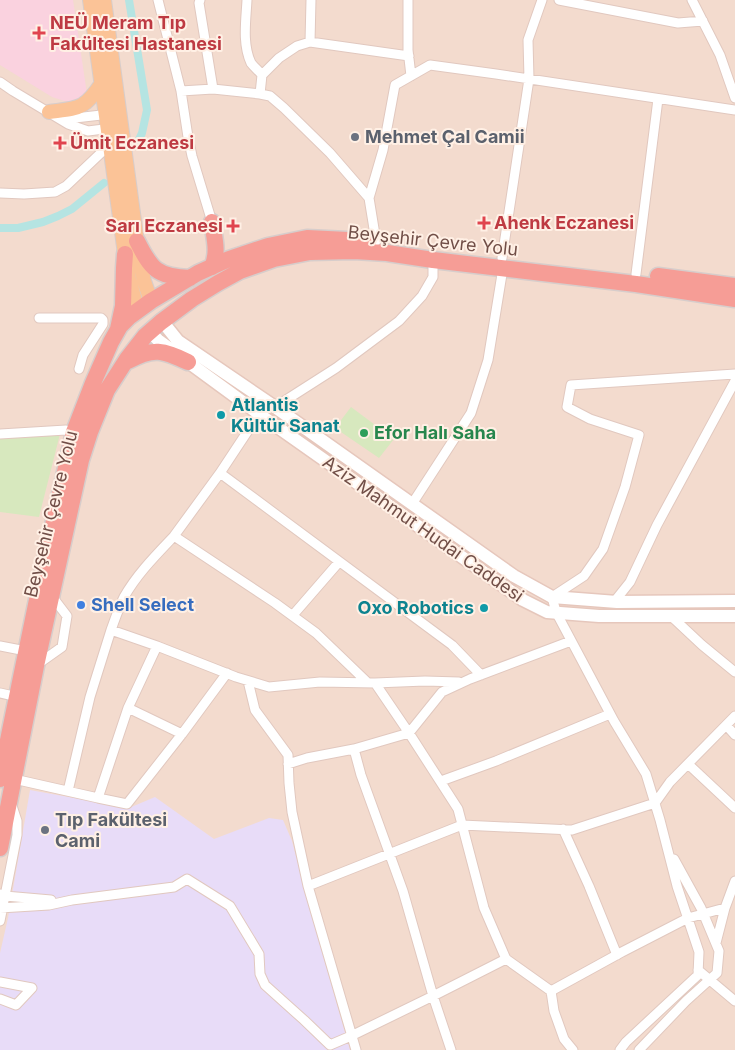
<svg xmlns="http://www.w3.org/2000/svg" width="735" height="1050" font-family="Inter,sans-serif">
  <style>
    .residential { fill: #f3dbce }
    .education { fill: #e8dcf8 }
    .medical { fill: #fad2df }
    .grass { fill: #d7e8be }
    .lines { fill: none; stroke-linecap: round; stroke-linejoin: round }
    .canal { stroke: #b5e4e2; stroke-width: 8 }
    .street-casing { stroke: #e1c8bf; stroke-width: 11 }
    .secondary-casing { stroke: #e6c7bc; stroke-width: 15 }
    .primary-casing { stroke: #d7cdcb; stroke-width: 16 }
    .highway-casing { stroke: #d7cdcb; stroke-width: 19 }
    .street { stroke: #fff; stroke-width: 9 }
    .secondary { stroke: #fff; stroke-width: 12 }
    .primary { stroke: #fbc397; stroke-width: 14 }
    .highway { stroke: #f69d96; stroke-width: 16 }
    .health-dot { fill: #e0444e; stroke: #fff0e5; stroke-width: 2 }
    .worship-dot { fill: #6b7280; stroke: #fff0e5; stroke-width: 2 }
    .culture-dot { fill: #0f9aa8; stroke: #fff0e5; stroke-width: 2 }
    .leisure-dot { fill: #2e9e5b; stroke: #fff0e5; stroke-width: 2 }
    .shop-dot { fill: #3f7fe0; stroke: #fff0e5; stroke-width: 2 }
    .labels { text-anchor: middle; stroke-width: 4; stroke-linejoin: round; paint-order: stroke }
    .health-label { font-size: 18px; font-weight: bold; fill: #be3a42; stroke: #fff0e5; text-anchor: start }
    .worship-label { font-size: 18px; font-weight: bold; fill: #5b616d; stroke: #fff0e5; text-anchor: start }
    .street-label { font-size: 18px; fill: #714e47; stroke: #fff0e5 }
    .culture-label { font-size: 18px; font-weight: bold; fill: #0d838f; stroke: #fff0e5; text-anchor: start }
    .leisure-label { font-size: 18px; font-weight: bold; fill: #27864d; stroke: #fff0e5; text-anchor: start }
    .shop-label { font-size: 18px; font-weight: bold; fill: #366cbe; stroke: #fff0e5; text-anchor: start }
  </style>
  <rect width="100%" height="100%" fill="#fcebdf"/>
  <path class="residential" d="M 0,0 L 735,0 L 735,1050 L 0,1050 Z"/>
  <path class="education" d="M 30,790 L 129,808 L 155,797 L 214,839 L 269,818 L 283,820 L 292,841 L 312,917 L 350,1050 L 0,1050 L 0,953 L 8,918 Z"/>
  <path class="medical" d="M 0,0 L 73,0 L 87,94 L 74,104 L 52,97 L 0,65 Z"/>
  <path class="grass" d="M 351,407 L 394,439 L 379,458 L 335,428 Z
    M 60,434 L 39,517 L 0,512 L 0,439 L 15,436 Z"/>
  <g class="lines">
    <path class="canal" d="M 129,0 L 147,110 L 142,133 L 137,144
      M 0,228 L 18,228 L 43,222 L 58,216 L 72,209 L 104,183"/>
    <defs>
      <path id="street" d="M 158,0 L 181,91 L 188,137 L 192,156 L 212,222
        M 200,0 L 199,3 L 213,89
        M 247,0 C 246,20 242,44 251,63 C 254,67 259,71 262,75
        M 408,0 L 408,50 L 411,76
        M 559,0 L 678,23 L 703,21
        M 692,0 L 720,55 L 735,98
        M 310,42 L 409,56
        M 0,82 L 13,91 L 68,124 L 88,131 L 112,128
        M 181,91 L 213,89 L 260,94 L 262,75 L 279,58 L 297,46 L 310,42 L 311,0
        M 260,94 L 270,96 L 284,108 L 330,153 L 369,198 L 376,241
        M 57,114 L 75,118 L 110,114
        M 0,193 L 24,194 L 55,192 L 66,186 L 104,150 L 110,143
        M 369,198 L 383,150 L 395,85 L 430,65 L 496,74 L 735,110
        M 502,258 L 529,79 L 528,40 L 542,0
        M 636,274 L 658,99
        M 39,318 L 101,318 L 103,320 L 103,324 L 83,355 L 79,369
        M 275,407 L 336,368 L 399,321 L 422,296 L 433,277 L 433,260
        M 0,434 L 66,430 L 74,432
        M 220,473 L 259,414
        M 412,504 L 471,413 L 488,360 L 503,268
        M 614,602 L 630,582 L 657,525 L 735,381
        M 293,615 L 339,562
        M 671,616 L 702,645 L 735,672
        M 0,646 L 26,651
        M 157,646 L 111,630 C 115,619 119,607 124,597 C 137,574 156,555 174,536
        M 38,664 L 62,647 L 67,616 L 51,595
        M 248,681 L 255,710 L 288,755 L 289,783 L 292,812 L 308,886 L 356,1050
        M 368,683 L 316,633 L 275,603 L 174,536 L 220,473 L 452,645 L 481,675
        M 375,683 L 425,681 L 459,682
        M 0,693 L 18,697
        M 128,708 L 182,734
        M 726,725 L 735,735
        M 288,764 L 307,758 L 354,749
        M 688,764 L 735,808
        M 14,779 L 98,798 L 128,708 L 157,646 L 236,677 L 269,687 L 320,682 L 375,683 L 409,733 L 458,809 L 484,908 L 506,959 L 433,996 L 403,891 L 361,775 L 354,749 L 409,733 L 442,692 L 470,679 L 571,641
        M 441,781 L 496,761 L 610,714
        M 68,791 L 90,697 L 111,630
        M 98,798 L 127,804 L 182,734 L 227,673
        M 563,829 L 589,886 L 617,955
        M 308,886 L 462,825 L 572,830 L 655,803 L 670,782 L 735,716
        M 0,894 L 5,896 L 51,900
        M 0,908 L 49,905 L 72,900 L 174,887 L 187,879 L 230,906 L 259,954 L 260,974 L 265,985 L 304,1020 L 330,1045 L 351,1036 L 433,996 L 451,1050
        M 725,908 L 735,881
        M 0,921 L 17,835 L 17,821 L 12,806
        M 506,959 L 551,991 L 554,1011 L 564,1039 L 573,1050
        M 698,970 L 735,1001
        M 0,982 L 32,988
        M 551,991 L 622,952 L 688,918 L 725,908 L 716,943
        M 0,999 L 16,1005 L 32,988
        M 620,1050 L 626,1042 L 698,975 L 699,952 L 677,886 L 660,820 L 646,774 L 614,721 L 556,612 L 552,597 L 584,576 L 603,549 L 625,487 L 639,435 L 590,419 L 567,407 L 571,385 L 735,374
        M 639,1050 L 686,1001 L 717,973 L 719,951 L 701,908 L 674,859"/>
      <path id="secondary" d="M 162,321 L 178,341 L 275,407 L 514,576 L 552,597 L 617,602 L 735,601
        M 150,332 L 158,340 L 259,414 L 523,600 L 547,612 L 599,616 L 735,616"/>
      <path id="primary" d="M 90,0 L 125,254 L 129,279 L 138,311
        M 104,0 L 139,257 L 144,281 L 151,301
        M 49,112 C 79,108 84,110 102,83"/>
      <path id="highway" d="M 137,241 C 151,269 157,277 190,278
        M 212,267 C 219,252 214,237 212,222
        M 658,276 L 735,286
        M 118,329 L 123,306 L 124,268 L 125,254
        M 128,361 C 154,347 162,350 188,362
        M 0,779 L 45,561 L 74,432 L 93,383 L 111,342 L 120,326 L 129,317 L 151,301 L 198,273 L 229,259 L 268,246 L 307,238 L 368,241
        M 0,848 L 36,666 L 81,460 L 90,432 L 107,390 L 127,359 L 145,336 L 161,322 L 192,299 L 218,283 L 240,271 L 274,259 L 310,252 L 354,251 L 387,253 L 433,260 L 636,284 L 735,299"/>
    </defs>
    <use href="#street" class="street-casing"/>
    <use href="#secondary" class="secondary-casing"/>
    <use href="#primary" class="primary-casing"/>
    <use href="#highway" class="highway-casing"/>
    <use href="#street" class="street"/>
    <use href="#secondary" class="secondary"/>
    <use href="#primary" class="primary"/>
    <use href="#highway" class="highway"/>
  </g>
  <g class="health-dot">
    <path d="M36.5 25.5h5v5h5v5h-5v5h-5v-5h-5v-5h5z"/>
    <path d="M57.5 135.5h5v5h5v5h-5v5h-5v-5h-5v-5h5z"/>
    <path d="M481.5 215.5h5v5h5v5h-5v5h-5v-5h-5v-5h5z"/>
    <path d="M230.5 218.5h5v5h5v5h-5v5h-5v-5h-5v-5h5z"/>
  </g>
  <g class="worship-dot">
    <circle cx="355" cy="137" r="5"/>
    <circle cx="45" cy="830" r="5"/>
  </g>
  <g class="culture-dot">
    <circle cx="221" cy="415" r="5"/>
    <circle cx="484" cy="608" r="5"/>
  </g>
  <circle class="leisure-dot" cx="364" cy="433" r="5"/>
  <circle class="shop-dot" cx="81" cy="605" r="5"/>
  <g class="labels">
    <g class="health-label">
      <text x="50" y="29">NEÜ Meram Tıp<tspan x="50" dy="21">Fakültesi Hastanesi</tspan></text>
      <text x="70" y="149">Ümit Eczanesi</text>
      <text x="494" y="229">Ahenk Eczanesi</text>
      <text x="223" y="232" text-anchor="end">Sarı Eczanesi</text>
    </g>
    <g class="worship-label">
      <text x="365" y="143">Mehmet Çal Camii</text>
      <text x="55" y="826">Tıp Fakültesi<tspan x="55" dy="21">Cami</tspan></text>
    </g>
    <g class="street-label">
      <text transform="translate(433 241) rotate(6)" y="6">Beyşehir Çevre Yolu</text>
      <text transform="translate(51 514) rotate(-76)" y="6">Beyşehir Çevre Yolu</text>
      <text transform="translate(423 529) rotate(35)" y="6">Aziz Mahmut Hudai Caddesi</text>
    </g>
    <g class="culture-label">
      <text x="231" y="411">Atlantis<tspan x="231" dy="21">Kültür Sanat</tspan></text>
      <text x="474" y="614" text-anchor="end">Oxo Robotics</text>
    </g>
    <g class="leisure-label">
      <text x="374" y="439">Efor Halı Saha</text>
    </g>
    <g class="shop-label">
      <text x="91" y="611">Shell Select</text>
    </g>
  </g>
</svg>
